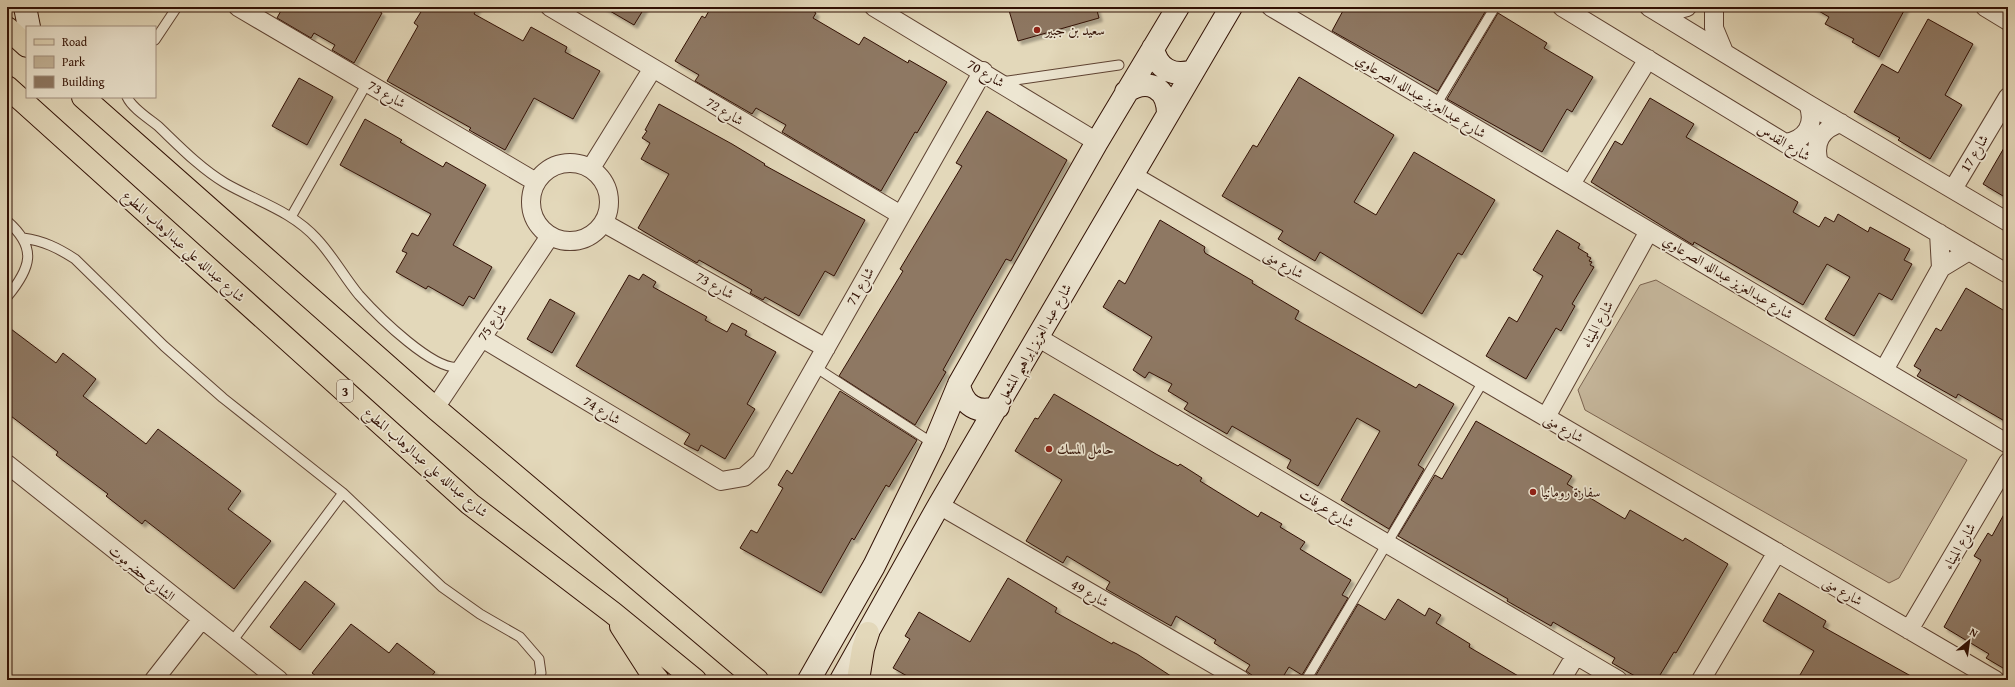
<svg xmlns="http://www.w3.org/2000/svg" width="2015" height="687" font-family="'Gentium Book Plus',Amiri,serif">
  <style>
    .green { fill: #c5b69b; stroke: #7b6350 }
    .building { fill: #8e7863; stroke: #311004; filter: url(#shadow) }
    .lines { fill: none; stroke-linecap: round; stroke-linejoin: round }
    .lane-casing { stroke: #5e4232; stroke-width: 11 }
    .street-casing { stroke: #5e4232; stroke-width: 20 }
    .secondary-casing { stroke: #311004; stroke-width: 24 }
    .primary-casing { stroke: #311004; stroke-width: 24 }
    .lane { stroke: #ede6d2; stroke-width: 9 }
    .street { stroke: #ede6d2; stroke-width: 18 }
    .secondary { stroke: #ede6d2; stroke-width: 22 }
    .primary { stroke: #e3d8ba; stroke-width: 22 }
    .poi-dot { fill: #8f2418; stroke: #ede6d2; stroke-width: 1.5 }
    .labels { text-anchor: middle; stroke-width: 3.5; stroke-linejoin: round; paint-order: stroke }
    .shield { fill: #ede6d2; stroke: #695042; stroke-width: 1 }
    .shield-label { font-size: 13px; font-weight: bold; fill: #311004 }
    .poi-label { font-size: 14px; fill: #311004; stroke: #ede6d2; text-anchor: start }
    .street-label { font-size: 14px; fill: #311004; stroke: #ede6d2 }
  </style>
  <defs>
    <filter id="shadow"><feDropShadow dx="3.5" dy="3.5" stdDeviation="1" flood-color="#0004"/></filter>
  </defs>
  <rect width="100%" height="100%" fill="#e3d8ba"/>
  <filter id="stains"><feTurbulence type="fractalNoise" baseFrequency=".005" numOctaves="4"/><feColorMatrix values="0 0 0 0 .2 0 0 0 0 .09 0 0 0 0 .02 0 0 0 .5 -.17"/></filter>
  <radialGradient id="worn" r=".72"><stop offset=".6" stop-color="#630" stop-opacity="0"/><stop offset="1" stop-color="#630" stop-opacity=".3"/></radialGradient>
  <path class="green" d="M 1656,280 L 1967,460 L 1899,578 L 1889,583 L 1585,410 L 1578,390 L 1640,285 Z"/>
  <path class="building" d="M 283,7 L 372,7 L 382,13 L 354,63 L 332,50 L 335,45 L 314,33 L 311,38 L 277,18 Z
    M 424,7 L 478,7 L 474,14 L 523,41 L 531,27 L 567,47 L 565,52 L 600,71 L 573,119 L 534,98 L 505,150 L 469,130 L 471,128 L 387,81 L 418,26 L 414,23 Z
    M 603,7 L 645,7 L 634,25 Z
    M 711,7 L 807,7 L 816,13 L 813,18 L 859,45 L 864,37 L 908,63 L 909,60 L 947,82 L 917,133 L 915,132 L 881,191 L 782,132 L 786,125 L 756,108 L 752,114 L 695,81 L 699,75 L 675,61 L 702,16 L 705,18 Z
    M 1008,7 L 1096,7 L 1099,18 L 1018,41 Z
    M 1345,7 L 1488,7 L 1438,91 L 1332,31 Z
    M 1812,7 L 1906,7 L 1879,57 L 1852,42 L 1854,39 L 1825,24 L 1829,17 Z
    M 1498,13 L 1547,43 L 1544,48 L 1593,77 L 1572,112 L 1567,109 L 1542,152 L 1447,99 Z
    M 1928,19 L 1973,44 L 1945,95 L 1962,105 L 1930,159 L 1898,140 L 1900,138 L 1854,112 L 1882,64 L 1898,73 Z
    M 1299,77 L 1394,135 L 1354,202 L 1376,215 L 1414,152 L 1495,200 L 1462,255 L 1458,253 L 1422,314 L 1320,252 L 1315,261 L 1278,239 L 1283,231 L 1222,196 L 1253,145 L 1257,147 Z
    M 299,78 L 333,97 L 307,145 L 272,126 Z
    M 1650,98 L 1694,124 L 1686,137 L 1798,202 L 1793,212 L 1819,227 L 1825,217 L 1834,222 L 1838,214 L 1868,232 L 1870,227 L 1910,249 L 1904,260 L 1912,264 L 1892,300 L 1879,293 L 1854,336 L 1825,319 L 1850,277 L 1827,264 L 1803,305 L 1694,242 L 1693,245 L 1591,182 L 1615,141 L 1622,145 Z
    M 659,104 L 732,144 L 765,164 L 764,165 L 865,220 L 834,276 L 825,271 L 799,316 L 765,297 L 763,300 L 750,293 L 752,290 L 699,260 L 697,263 L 638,228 L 669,174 L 641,159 L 650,143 L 642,138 L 647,131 L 645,130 Z
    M 987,111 L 1067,160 L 1011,261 L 1006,259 L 972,318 L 943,370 L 946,372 L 915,425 L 839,376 L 903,271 L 900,269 L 962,166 L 956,163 Z
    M 365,119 L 402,140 L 400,142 L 443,167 L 446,162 L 486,185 L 453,245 L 492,267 L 474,299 L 469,296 L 463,306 L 428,286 L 426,289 L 396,272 L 407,253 L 402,251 L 412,233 L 418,236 L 431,214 L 340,165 Z
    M 2008,141 L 2008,199 L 1983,184 Z
    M 1160,220 L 1205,247 L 1204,250 L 1205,253 L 1253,281 L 1252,283 L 1299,311 L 1295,319 L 1416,388 L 1419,384 L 1454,404 L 1418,465 L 1424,469 L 1389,529 L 1341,500 L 1380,431 L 1357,418 L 1318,486 L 1287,468 L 1291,460 L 1232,426 L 1227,434 L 1184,409 L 1188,403 L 1168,391 L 1172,384 L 1149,372 L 1145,378 L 1133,370 L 1152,337 L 1103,307 L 1119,280 L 1125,284 Z
    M 1557,230 L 1580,244 L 1578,248 L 1588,254 L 1587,256 L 1591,258 L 1589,261 L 1592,262 L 1590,265 L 1594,267 L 1572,304 L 1575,306 L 1561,331 L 1556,328 L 1526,379 L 1486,356 L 1509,317 L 1517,322 L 1543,276 L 1533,270 Z
    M 643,274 L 656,282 L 653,287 L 707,317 L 705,320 L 727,332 L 732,323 L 747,331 L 745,335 L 776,352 L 747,404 L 755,409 L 725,459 L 701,445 L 698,451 L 684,444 L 690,434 L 576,366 L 629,275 L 639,280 Z
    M 1966,288 L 2008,313 L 2008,423 L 1958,394 L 1956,398 L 1917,376 L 1921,370 L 1914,366 L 1936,328 L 1941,331 Z
    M 550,299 L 575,313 L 552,353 L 527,339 Z
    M 7,326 L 56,363 L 63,353 L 96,379 L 83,396 L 146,444 L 158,429 L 241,491 L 228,509 L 271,541 L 234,589 L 145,520 L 142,524 L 106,496 L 108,494 L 56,455 L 58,452 L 7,413 Z
    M 840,391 L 917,440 L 889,487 L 886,485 L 854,540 L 852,538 L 821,593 L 740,548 L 751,530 L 757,533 L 783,488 L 778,485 L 787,470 L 792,474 Z
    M 1054,394 L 1156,454 L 1178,466 L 1180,464 L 1202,478 L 1200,481 L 1258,517 L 1261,512 L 1282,524 L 1280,527 L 1305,542 L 1300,549 L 1351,580 L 1342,595 L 1348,598 L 1302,675 L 1289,667 L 1281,680 L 1259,680 L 1246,671 L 1250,665 L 1214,643 L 1216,640 L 1176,616 L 1171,626 L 1106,589 L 1110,582 L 1067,556 L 1063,563 L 1026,541 L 1062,480 L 1015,451 L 1035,418 L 1038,419 Z
    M 1476,421 L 1572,476 L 1567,484 L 1625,519 L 1630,510 L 1683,541 L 1685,538 L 1728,564 L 1676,653 L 1674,652 L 1657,680 L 1642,680 L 1612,663 L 1615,658 L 1553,622 L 1551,626 L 1507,601 L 1508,599 L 1398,536 L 1435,475 L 1442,479 Z
    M 2008,507 L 2008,671 L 1986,658 L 1989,654 L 1944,627 L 1981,560 L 1974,556 L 1988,533 L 1992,536 Z
    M 1008,578 L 1057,608 L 1055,612 L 1112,644 L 1113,642 L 1137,654 L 1177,680 L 914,680 L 893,668 L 910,639 L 905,636 L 919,612 L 970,642 Z
    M 305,581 L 335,604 L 300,650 L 270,627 Z
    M 1779,593 L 1826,621 L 1823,627 L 1918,680 L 1797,680 L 1814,651 L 1763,621 Z
    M 1398,599 L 1425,616 L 1429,608 L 1441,615 L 1436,623 L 1470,644 L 1469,647 L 1525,680 L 1313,680 L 1358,604 L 1385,620 Z
    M 351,624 L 389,653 L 397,643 L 435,672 L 428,680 L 321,680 L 312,673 Z"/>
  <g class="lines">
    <defs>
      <path id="lane" d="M 155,40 L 177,7
        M 1001,82 L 1119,65
        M 127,97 C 132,108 148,118 158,126 C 179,146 200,168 225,183 C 256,201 292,211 317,239 C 333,256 344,277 359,295 C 375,313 438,377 463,366
        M 1436,105 L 1495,7
        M 291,217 L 367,83
        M 7,221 C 38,248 31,268 7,297
        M 23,238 C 44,241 58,248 75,259 L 164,346 L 223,398 L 343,493 L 442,587 L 480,614 L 520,637 L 539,659 L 541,673 L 538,680
        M 815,367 L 934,444
        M 231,643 L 343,493
        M 1306,680 L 1484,380"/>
      <path id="street" d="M 238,7 L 536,182
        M 550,7 L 901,215
        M 874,7 L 1097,142
        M 1271,7 L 2008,444
        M 1562,7 L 1785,143 L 2008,274
        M 1649,7 L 1808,104 L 2008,222
        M 1714,7 L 1714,28 L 1724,52
        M 1985,7 L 2008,21
        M 1661,14 L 1687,7
        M 1785,143 C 1806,140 1816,124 1808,104
        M531 202a39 39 0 1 1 78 0a39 39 0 1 1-78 0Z
        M 1819,163 C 1813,143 1821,129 1841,123
        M 591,168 L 653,68
        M 1132,175 L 1995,680
        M 1571,184 L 1648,59
        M 1953,189 L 2008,97
        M 604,223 L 826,348
        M 1939,233 L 1941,268
        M 1037,337 L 1618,680
        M 482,338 L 721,481 L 744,477 L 761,462 L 983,71
        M 1884,370 L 1941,268 L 1969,251
        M 435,408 L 550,236
        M 1546,417 L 1649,231
        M 7,464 L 279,680
        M 939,505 L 1241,680
        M 1909,630 L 2008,462
        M 154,680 L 201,620
        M 1561,680 L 1576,655
        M 1701,680 L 1777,552"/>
      <path id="secondary" d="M 25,7 L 29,27
        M 1153,48 C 1157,69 1173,77 1193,71
        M 1126,92 C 1148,77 1168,88 1168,114
        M 959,384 C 962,405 978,415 998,407
        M 809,680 L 874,566 L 934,444 L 959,384 L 1097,142 L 1178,7
        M 841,680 L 939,505 L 1231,7"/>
      <path id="primary" d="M 7,28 L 27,46
        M 7,87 L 470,504 L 613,613 L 695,680
        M 83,97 L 435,408 L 757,680
        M 621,626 L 648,668 L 658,680
        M 858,680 L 863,649 L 868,633"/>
    </defs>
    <use href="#lane" class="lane-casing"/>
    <use href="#street" class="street-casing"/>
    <use href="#secondary" class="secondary-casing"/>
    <use href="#primary" class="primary-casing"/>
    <use href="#lane" class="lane"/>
    <use href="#street" class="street"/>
    <use href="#secondary" class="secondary"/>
    <use href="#primary" class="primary"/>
  </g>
  <g class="poi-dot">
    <circle cx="1037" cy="30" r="4"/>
    <circle cx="1049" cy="449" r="4"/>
    <circle cx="1533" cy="492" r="4"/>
  </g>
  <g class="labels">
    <rect class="shield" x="337" y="380" width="16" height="22" rx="3"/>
    <g class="shield-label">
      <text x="345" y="396">3</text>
    </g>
    <g class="poi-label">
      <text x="1045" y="35">سعيد بن جبير</text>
      <text x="1057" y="454">حامل المسك</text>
      <text x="1541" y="497">سفارة رومانيا</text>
    </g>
    <g class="street-label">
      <text transform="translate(986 73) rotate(31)" y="5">شارع 70</text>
      <text transform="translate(387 94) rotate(30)" y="5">شارع 73</text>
      <text transform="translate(1421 96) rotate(31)" y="5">شارع عبدالعزيز عبدالله الصرعاوي</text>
      <text transform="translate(725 111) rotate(31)" y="5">شارع 72</text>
      <text transform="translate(1784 142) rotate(31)" y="5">شارع القدس</text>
      <text transform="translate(1974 153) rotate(-59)" y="5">شارع 17</text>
      <text transform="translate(184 246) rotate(42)" y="5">شارع عبدالله علي عبدالوهاب المطوع</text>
      <text transform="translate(1284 264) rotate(30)" y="5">شارع منى</text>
      <text transform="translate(1728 277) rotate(31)" y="5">شارع عبدالعزيز عبدالله الصرعاوي</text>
      <text transform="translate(715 285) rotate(29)" y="5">شارع 73</text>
      <text transform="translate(860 286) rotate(-60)" y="5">شارع 71</text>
      <text transform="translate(492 322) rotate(-56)" y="5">شارع 75</text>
      <text transform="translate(1597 324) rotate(-61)" y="5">شارع الميناء</text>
      <text transform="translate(1034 343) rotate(-60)" y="5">شارع عبد العزيز إبراهيم المشعل</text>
      <text transform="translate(602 410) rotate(31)" y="5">شارع 74</text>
      <text transform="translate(1564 428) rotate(30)" y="5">شارع منى</text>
      <text transform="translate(426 462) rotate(41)" y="5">شارع عبدالله علي عبدالوهاب المطوع</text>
      <text transform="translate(1327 508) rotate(31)" y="5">شارع عرفات</text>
      <text transform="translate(1959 546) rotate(-60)" y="5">شارع الميناء</text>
      <text transform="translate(142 573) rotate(39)" y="5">الشارع حضرموت</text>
      <text transform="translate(1843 591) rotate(30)" y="5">شارع منى</text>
      <text transform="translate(1090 593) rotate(30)" y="5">شارع 49</text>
    </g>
  </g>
  <rect width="2015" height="687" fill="none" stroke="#e3d8ba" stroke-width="24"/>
  <rect x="8" y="8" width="1999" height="671" fill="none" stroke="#311004" stroke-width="2"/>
  <rect x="12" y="12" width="1991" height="663" fill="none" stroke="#311004"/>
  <rect x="26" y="26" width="130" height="72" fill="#ede6d2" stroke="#a29080"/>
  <rect x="34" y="39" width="20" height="6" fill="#e3d8ba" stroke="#a29080"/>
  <text x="62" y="46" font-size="12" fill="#311004">Road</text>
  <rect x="34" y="56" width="20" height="12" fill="#c5b69b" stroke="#a29080"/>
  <text x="62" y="66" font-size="12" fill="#311004">Park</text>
  <rect x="34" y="76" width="20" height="12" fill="#8e7863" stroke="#a29080"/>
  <text x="62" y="86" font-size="12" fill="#311004">Building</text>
  <g transform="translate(1969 641) rotate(29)" stroke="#ede6d2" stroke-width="3" paint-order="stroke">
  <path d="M0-3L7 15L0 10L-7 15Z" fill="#311004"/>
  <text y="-6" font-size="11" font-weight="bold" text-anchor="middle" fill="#311004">N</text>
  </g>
  <rect width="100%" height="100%" filter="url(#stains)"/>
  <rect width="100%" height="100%" fill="url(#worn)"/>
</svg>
